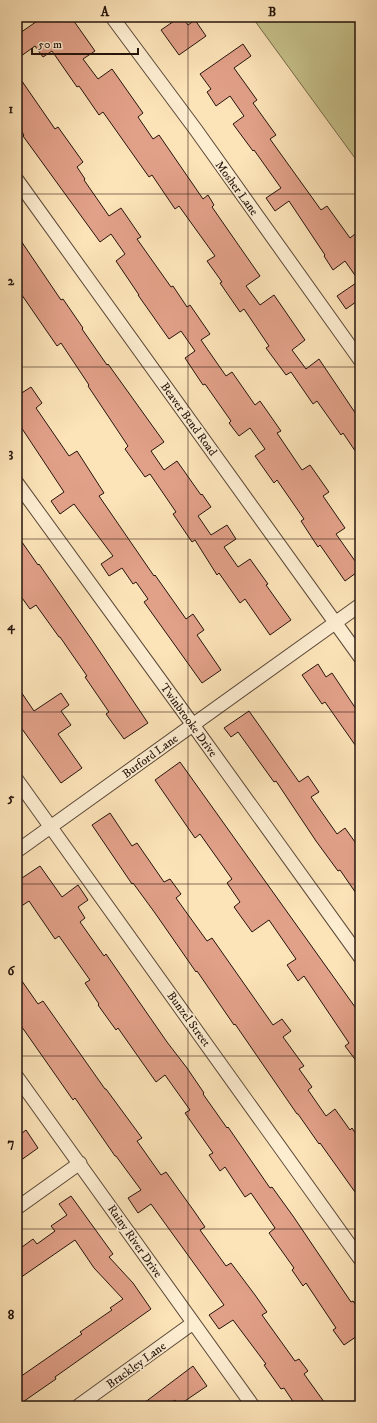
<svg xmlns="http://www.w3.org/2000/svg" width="377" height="1423" font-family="'IM FELL DW Pica',serif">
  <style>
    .green { fill: #c6c18a; stroke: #766a4b }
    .building { fill: #e1a088; stroke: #25140c }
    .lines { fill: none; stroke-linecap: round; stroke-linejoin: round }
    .minor-casing { stroke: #5b4837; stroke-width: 15 }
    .minor { stroke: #fdedd1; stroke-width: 13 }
    .grid { fill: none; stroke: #25140c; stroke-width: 1; stroke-opacity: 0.55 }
    .labels { text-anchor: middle; stroke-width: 3.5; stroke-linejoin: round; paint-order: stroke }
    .street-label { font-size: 12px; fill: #25140c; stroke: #fdedd1 }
    .neatline { fill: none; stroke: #25140c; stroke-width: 1.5 }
    .grid-label { font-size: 13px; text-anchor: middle; font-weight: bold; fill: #25140c }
  </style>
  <rect width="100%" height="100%" fill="#fce3b8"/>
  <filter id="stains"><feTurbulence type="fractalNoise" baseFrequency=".005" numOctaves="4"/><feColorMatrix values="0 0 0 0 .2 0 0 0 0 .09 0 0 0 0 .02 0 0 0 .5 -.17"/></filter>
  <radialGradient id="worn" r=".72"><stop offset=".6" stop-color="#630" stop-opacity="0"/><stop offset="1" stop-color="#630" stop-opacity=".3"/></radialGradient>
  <path class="green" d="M 252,17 L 360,17 L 360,165 Z"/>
  <path class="building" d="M 43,17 L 71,17 L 95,51 L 83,59 L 98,79 L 112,69 L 143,113 L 138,117 L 153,139 L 159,135 L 203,199 L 208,195 L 214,205 L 212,207 L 260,276 L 246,286 L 260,305 L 274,295 L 305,340 L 292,350 L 306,369 L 319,359 L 360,420 L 360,458 L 343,433 L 341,435 L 317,401 L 313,404 L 291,372 L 286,375 L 266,348 L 269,346 L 244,309 L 240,312 L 220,283 L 222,282 L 207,261 L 215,256 L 179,206 L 175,209 L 152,175 L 149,177 L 103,112 L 99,115 L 79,86 L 77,87 L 52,51 L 43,57 L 35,46 L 17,59 L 17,35 Z
    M 180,17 L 182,17 L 188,25 L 195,20 L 206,36 L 179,55 L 161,30 Z
    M 243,44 L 251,56 L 234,68 L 257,100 L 253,103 L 276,135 L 270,139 L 321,210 L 327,206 L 350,238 L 355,234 L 360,241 L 360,299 L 346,309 L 337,296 L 359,281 L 345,261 L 333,270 L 324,256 L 325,255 L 289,201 L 275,211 L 266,198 L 281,188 L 254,150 L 253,151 L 233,124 L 244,116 L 230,96 L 216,106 L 207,92 L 211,89 L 200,74 Z
    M 17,74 L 55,129 L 58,127 L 83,162 L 77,167 L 85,179 L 84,180 L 109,216 L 121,208 L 141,237 L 137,239 L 171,287 L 173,286 L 187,307 L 190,305 L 210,334 L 201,340 L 226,376 L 232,372 L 255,405 L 260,401 L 281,431 L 277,433 L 302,470 L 310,465 L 329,492 L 323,496 L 345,528 L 336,534 L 360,568 L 360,570 L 345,581 L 320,545 L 318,547 L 301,521 L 304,519 L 277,480 L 274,483 L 255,456 L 265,449 L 250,428 L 239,436 L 229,423 L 231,421 L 205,384 L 203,385 L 185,358 L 195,351 L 181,331 L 169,339 L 138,295 L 139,295 L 116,261 L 125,254 L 111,234 L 100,242 L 23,136 L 24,135 L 17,125 Z
    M 17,235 L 61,300 L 63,299 L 83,328 L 82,329 L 107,365 L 108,364 L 164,442 L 151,451 L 164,470 L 177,461 L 201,495 L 202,494 L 211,507 L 198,516 L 211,535 L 227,525 L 236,539 L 224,547 L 238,567 L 250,559 L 268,584 L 266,585 L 291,620 L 270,635 L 245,599 L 240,603 L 219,573 L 217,575 L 195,540 L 192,542 L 173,514 L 176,512 L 150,474 L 145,477 L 125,449 L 128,446 L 88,386 L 89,385 L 61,343 L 57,346 L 17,288 Z
    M 31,387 L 42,403 L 36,408 L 69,456 L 77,451 L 104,493 L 99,496 L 154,576 L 155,575 L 186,619 L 193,614 L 204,630 L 197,635 L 221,670 L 202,683 L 144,602 L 148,599 L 136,582 L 133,584 L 122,568 L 109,576 L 101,564 L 113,556 L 74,504 L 60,514 L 51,501 L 64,492 L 17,421 L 17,396 Z
    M 17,535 L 38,565 L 39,564 L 92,640 L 148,723 L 124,739 L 106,714 L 109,712 L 85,677 L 87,676 L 60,637 L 59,637 L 36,605 L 30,609 L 17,591 Z
    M 318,664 L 326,677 L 332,673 L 360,715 L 360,752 L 325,702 L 322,704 L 302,675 Z
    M 17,686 L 34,711 L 61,693 L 69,705 L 61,711 L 71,725 L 58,734 L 82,768 L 61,783 L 17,722 Z
    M 249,711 L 299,782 L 308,776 L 319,792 L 311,797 L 337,834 L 345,828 L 360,849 L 360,899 L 340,870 L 338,871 L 316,841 L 276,781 L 274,782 L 238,732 L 231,737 L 224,728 Z
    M 180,762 L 360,1014 L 360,1066 L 345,1046 L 349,1043 L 304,976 L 298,981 L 287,965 L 296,959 L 269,920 L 252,932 L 234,907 L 240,902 L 227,883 L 232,879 L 200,834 L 195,838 L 155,780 Z
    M 110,813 L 132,846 L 137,843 L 164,882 L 170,879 L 181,894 L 176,898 L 207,941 L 212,938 L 273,1025 L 282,1019 L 291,1031 L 283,1037 L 304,1066 L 299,1069 L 312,1087 L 308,1090 L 326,1116 L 335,1109 L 350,1130 L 352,1128 L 360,1140 L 360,1199 L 320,1143 L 319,1144 L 298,1114 L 297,1114 L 235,1024 L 234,1025 L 197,971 L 196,972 L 155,913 L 133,883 L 132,884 L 92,825 Z
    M 40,866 L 62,897 L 78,885 L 88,900 L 78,907 L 85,918 L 80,922 L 104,956 L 106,954 L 167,1042 L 187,1068 L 204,1093 L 203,1094 L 227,1128 L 228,1127 L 270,1188 L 272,1187 L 293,1216 L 351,1302 L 353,1301 L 360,1311 L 360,1334 L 344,1345 L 333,1330 L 336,1328 L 306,1283 L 303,1286 L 292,1270 L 294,1268 L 269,1233 L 275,1228 L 251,1193 L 245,1197 L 225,1167 L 220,1171 L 209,1155 L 213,1153 L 185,1113 L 190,1110 L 165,1075 L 156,1082 L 118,1028 L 116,1030 L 98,1005 L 99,1004 L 85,983 L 90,980 L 59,936 L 55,939 L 29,901 L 17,909 L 17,889 L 22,885 L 19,880 Z
    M 17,974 L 38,1004 L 43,1001 L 105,1089 L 106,1089 L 131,1123 L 142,1138 L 137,1141 L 161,1175 L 166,1172 L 194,1211 L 205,1227 L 200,1230 L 226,1266 L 231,1263 L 255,1295 L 267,1312 L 262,1315 L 295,1361 L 299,1359 L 308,1371 L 304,1374 L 327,1406 L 296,1406 L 284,1388 L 281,1389 L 264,1365 L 266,1364 L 233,1320 L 219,1329 L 209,1315 L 224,1305 L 151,1204 L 138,1213 L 128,1198 L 141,1190 L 116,1156 L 115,1156 L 75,1098 L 73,1100 L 17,1020 Z
    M 26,1130 L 38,1148 L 17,1163 L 17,1137 Z
    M 71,1196 L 113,1254 L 109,1257 L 133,1283 L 151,1309 L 55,1377 L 56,1379 L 17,1406 L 17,1379 L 82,1334 L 80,1332 L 112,1310 L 110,1308 L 123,1299 L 94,1268 L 75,1240 L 17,1280 L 17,1258 L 21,1255 L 18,1250 L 33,1239 L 37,1244 L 55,1231 L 51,1226 L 67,1215 L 59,1204 Z
    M 193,1366 L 207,1386 L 179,1405 L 175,1400 L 166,1406 L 140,1406 Z"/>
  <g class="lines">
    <defs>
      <path id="minor" d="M 112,17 L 196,130 L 360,360
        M 17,180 L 360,657
        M 17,483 L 193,725 L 360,957
        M 17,780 L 360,1259
        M 17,851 L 360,605
        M 17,1077 L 253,1406
        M 17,1208 L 80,1163
        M 78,1406 L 193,1323"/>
    </defs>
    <use href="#minor" class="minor-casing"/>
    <use href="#minor" class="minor"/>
  </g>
  <path class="grid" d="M 188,17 L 188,1406M 17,194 L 360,194M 17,367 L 360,367M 17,539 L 360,539M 17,712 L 360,712M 17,884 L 360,884M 17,1056 L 360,1056M 17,1229 L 360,1229"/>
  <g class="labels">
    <g class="street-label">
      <text transform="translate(237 188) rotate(54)" y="4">Mosher Lane</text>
      <text transform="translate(189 419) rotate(54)" y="4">Beaver Bend Road</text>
      <text transform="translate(189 720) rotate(54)" y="4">Twinbrooke Drive</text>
      <text transform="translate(150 756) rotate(-36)" y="4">Burford Lane</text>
      <text transform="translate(189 1019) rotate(54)" y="4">Bunzel Street</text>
      <text transform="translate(135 1241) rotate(55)" y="4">Rainy River Drive</text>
      <text transform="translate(136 1365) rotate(-36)" y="4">Brackley Lane</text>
    </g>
  </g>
  <rect width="377" height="1423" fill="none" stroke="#fce3b8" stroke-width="44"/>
  <path d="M32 48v6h106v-6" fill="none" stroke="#25140c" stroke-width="2"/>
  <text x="38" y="48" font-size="12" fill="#25140c" stroke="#fdedd1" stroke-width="3" paint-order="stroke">50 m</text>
  <rect x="22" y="22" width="333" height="1379" class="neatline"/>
  <g class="grid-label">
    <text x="105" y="16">A</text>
    <text x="272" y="16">B</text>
    <text x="11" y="113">1</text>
    <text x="11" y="285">2</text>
    <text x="11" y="457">3</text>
    <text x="11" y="630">4</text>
    <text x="11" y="802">5</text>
    <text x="11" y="975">6</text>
    <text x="11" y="1147">7</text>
    <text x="11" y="1319">8</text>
  </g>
  <rect width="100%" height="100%" filter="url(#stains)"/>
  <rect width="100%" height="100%" fill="url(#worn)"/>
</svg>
